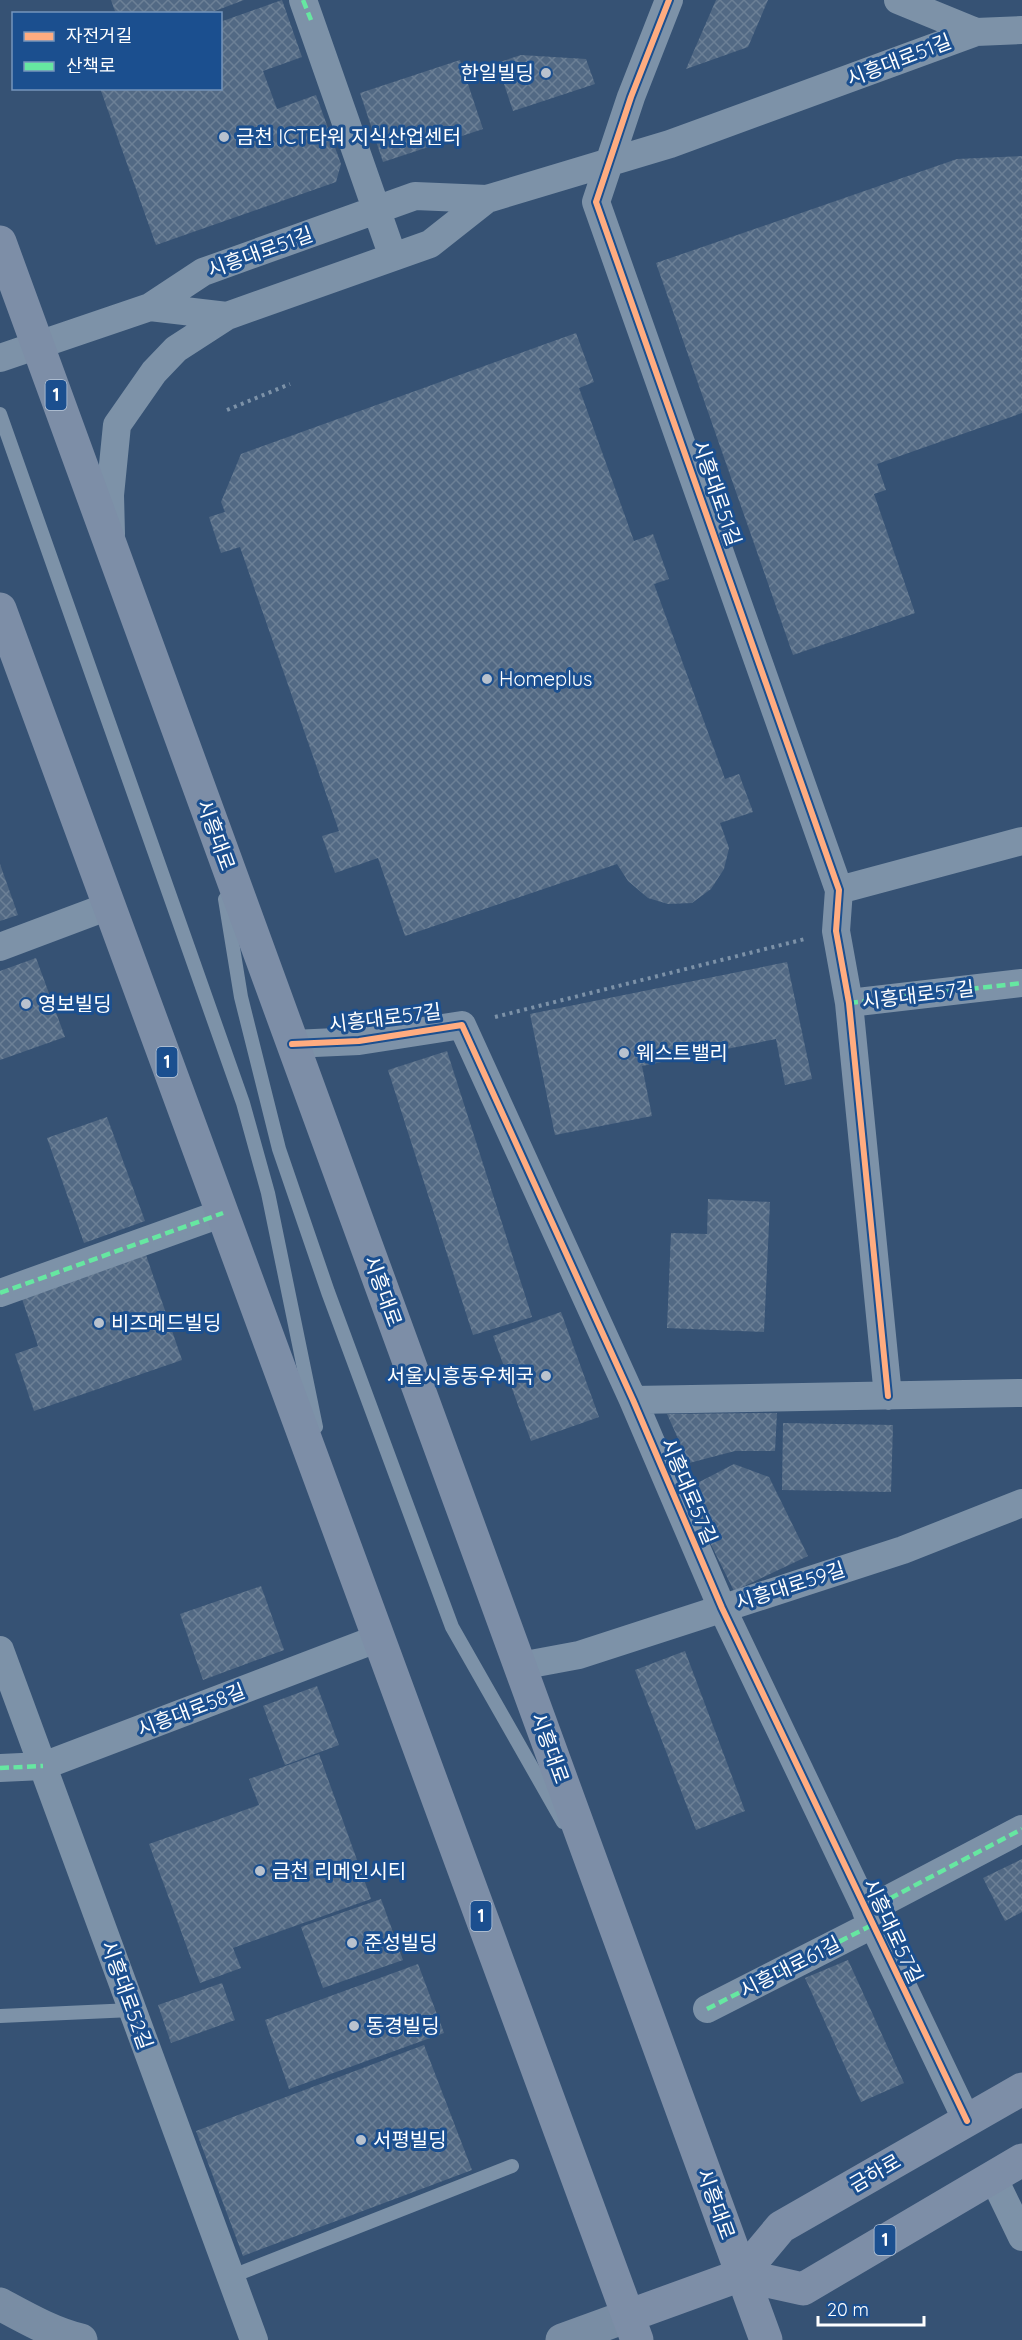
<svg xmlns="http://www.w3.org/2000/svg" width="1022" height="2340" font-family="Quicksand,'Noto Sans KR',sans-serif">
  <style>
    .building { fill: url(#building-cross-hatch) }
    .lines { fill: none; stroke-linecap: round; stroke-linejoin: round }
    .path { stroke: #7d92a8; stroke-width: 4; stroke-dasharray: 3 4.5; stroke-linecap: butt }
    .lane { stroke: #7d92a8; stroke-width: 14 }
    .street { stroke: #7d92a8; stroke-width: 28 }
    .secondary { stroke: #798da4; stroke-width: 33 }
    .primary { stroke: #7d8ea7; stroke-width: 33 }
    .quiet { stroke: #66e7a1; stroke-width: 4.5; stroke-dasharray: 9 4.5; stroke-linecap: butt }
    .cycleway-casing { stroke: #1b4f8f; stroke-width: 10 }
    .cycleway { stroke: #ffac80; stroke-width: 6 }
    .poi-dot { fill: #b9c2ce; stroke: #1b4f8f; stroke-width: 2 }
    .labels { text-anchor: middle; stroke-width: 6; stroke-linejoin: round; paint-order: stroke }
    .shield { fill: #1b4f8f; stroke: #bbcadd; stroke-width: 1.5 }
    .shield-label { font-size: 18px; font-weight: bold; fill: #fff }
    .street-label { font-size: 20px; fill: #fff; stroke: #1b4f8f }
    .poi-label { font-size: 20px; fill: #fff; stroke: #1b4f8f; text-anchor: start }
  </style>
  <defs>
    <pattern id="building-cross-hatch" width="8" height="8" patternUnits="userSpaceOnUse" patternTransform="scale(1.5)"><rect width="8" height="8" fill="#526984"/><path d="M0 0l8 8M0 8l8-8" fill="none" stroke="#6c8096"/></pattern>
  </defs>
  <rect width="100%" height="100%" fill="#365274"/>
  <path class="building" d="M 111,0 L 244,0 L 207,14 L 116,14 Z
    M 282,0 L 302,57 L 263,71 L 277,109 L 316,95 L 341,164 L 336,182 L 156,245 L 100,88 L 220,88 L 220,22 Z
    M 716,0 L 768,0 L 748,47 L 686,69 Z
    M 521,55 L 586,59 L 595,84 L 513,111 L 497,63 Z
    M 460,60 L 483,129 L 383,162 L 360,93 Z
    M 1022,156 L 1022,413 L 877,464 L 886,490 L 874,494 L 915,613 L 793,655 L 656,263 L 957,159 Z
    M 576,333 L 594,382 L 579,388 L 634,541 L 653,534 L 669,579 L 654,584 L 725,779 L 739,774 L 753,812 L 720,823 L 729,848 L 724,869 L 711,889 L 692,903 L 668,904 L 648,898 L 628,881 L 617,864 L 405,936 L 378,858 L 335,873 L 322,836 L 339,831 L 240,547 L 221,553 L 209,517 L 225,512 L 221,502 L 241,454 Z
    M 0,864 L 18,915 L 0,921 Z
    M 36,958 L 65,1037 L 0,1060 L 0,971 Z
    M 787,962 L 812,1079 L 785,1085 L 776,1039 L 642,1066 L 652,1116 L 555,1135 L 530,1014 Z
    M 447,1051 L 532,1317 L 473,1335 L 388,1070 Z
    M 107,1117 L 145,1221 L 84,1243 L 47,1138 Z
    M 708,1199 L 770,1202 L 764,1332 L 667,1328 L 671,1233 L 707,1234 Z
    M 146,1255 L 182,1360 L 34,1411 L 15,1354 L 38,1346 L 22,1299 Z
    M 561,1312 L 599,1417 L 531,1441 L 493,1336 Z
    M 777,1413 L 775,1451 L 735,1451 L 689,1463 L 667,1414 Z
    M 783,1423 L 893,1425 L 891,1492 L 782,1490 Z
    M 734,1464 L 769,1477 L 808,1556 L 734,1591 L 684,1490 Z
    M 261,1586 L 284,1650 L 203,1680 L 180,1614 Z
    M 685,1651 L 745,1811 L 696,1830 L 635,1670 Z
    M 317,1686 L 339,1745 L 285,1765 L 263,1706 Z
    M 319,1754 L 371,1899 L 233,1948 L 241,1968 L 200,1983 L 149,1844 L 259,1805 L 249,1779 Z
    M 1022,1859 L 1022,1912 L 1005,1921 L 983,1878 Z
    M 381,1899 L 403,1960 L 323,1988 L 301,1927 Z
    M 848,1960 L 904,2083 L 861,2102 L 805,1978 Z
    M 418,1964 L 444,2033 L 289,2089 L 265,2020 Z
    M 222,1983 L 235,2020 L 171,2043 L 158,2005 Z
    M 424,2045 L 472,2170 L 243,2256 L 196,2131 Z"/>
  <g class="lines">
    <path class="path" d="M 227,410 L 290,384
      M 495,1017 L 805,939"/>
    <path class="lane" d="M 0,414 L 243,1103 L 268,1193 L 316,1427
      M 225,899 L 241,997 L 279,1149 L 328,1292 L 452,1627 L 563,1822
      M 0,2016 L 132,2010
      M 230,2277 L 512,2166"/>
    <path class="street" d="M 303,0 L 393,257
      M 669,0 L 631,97 L 596,202 L 839,890 L 836,931 L 849,1003 L 888,1396
      M 898,0 L 976,32
      M 150,307 L 227,316 L 430,244 L 487,199
      M 0,358 L 150,307 L 203,272 L 415,196 L 487,199 L 670,144 L 976,32 L 1022,30
      M 111,534 L 110,495 L 117,425 L 154,372 L 176,349 L 227,316
      M 839,890 L 1022,841
      M 0,947 L 109,906
      M 849,1003 L 1022,983
      M 292,1044 L 359,1041 L 462,1025 L 633,1400 L 722,1608 L 967,2121
      M 0,1293 L 223,1213
      M 633,1400 L 1022,1393
      M 0,1650 L 254,2340
      M 520,1666 L 579,1655 L 903,1550 L 1022,1503
      M 0,1768 L 43,1766 L 379,1638
      M 866,1911 L 1022,1829
      M 707,2009 L 872,1925
      M 993,2177 L 1022,2237"/>
    <path class="secondary" d="M 0,2304 C 26,2318 52,2333 81,2340
      M 562,2340 L 628,2316"/>
    <path class="primary" d="M 0,242 L 766,2340
      M 0,609 L 637,2340
      M 741,2275 L 803,2289 L 1022,2160
      M 628,2316 L 741,2275 L 781,2227 L 1022,2089"/>
    <path class="quiet" d="M 303,0 L 311,20
      M 849,1003 L 1022,983
      M 0,1293 L 223,1213
      M 0,1768 L 43,1766
      M 866,1911 L 1022,1829
      M 707,2009 L 872,1925"/>
    <defs>
      <path id="cycleway" d="M 669,0 L 631,97 L 596,202 L 839,890 L 836,931 L 849,1003 L 888,1396
        M 292,1044 L 359,1041 L 462,1025 L 633,1400 L 722,1608 L 967,2121"/>
    </defs>
    <use href="#cycleway" class="cycleway-casing"/>
    <use href="#cycleway" class="cycleway"/>
  </g>
  <g class="poi-dot">
    <circle cx="546" cy="73" r="6"/>
    <circle cx="224" cy="137" r="6"/>
    <circle cx="487" cy="679" r="6"/>
    <circle cx="26" cy="1004" r="6"/>
    <circle cx="624" cy="1053" r="6"/>
    <circle cx="99" cy="1323" r="6"/>
    <circle cx="546" cy="1376" r="6"/>
    <circle cx="260" cy="1871" r="6"/>
    <circle cx="352" cy="1943" r="6"/>
    <circle cx="354" cy="2026" r="6"/>
    <circle cx="361" cy="2140" r="6"/>
  </g>
  <g class="labels">
    <g class="shield">
      <rect x="45.5" y="380" width="21" height="30" rx="4.5"/>
      <rect x="156.5" y="1047" width="21" height="30" rx="4.5"/>
      <rect x="470.5" y="1901" width="21" height="30" rx="4.5"/>
      <rect x="874.5" y="2225" width="21" height="30" rx="4.5"/>
    </g>
    <g class="shield-label">
      <text x="56" y="401">1</text>
      <text x="167" y="1068">1</text>
      <text x="481" y="1922">1</text>
      <text x="885" y="2246">1</text>
    </g>
    <g class="street-label">
      <text transform="translate(899 60) rotate(-21)" y="7">시흥대로51길</text>
      <text transform="translate(260 252) rotate(-20)" y="7">시흥대로51길</text>
      <text transform="translate(717 493) rotate(71)" y="7">시흥대로51길</text>
      <text transform="translate(216 835) rotate(70)" y="7">시흥대로</text>
      <text transform="translate(918 995) rotate(-7)" y="7">시흥대로57길</text>
      <text transform="translate(385 1018) rotate(-7)" y="7">시흥대로57길</text>
      <text transform="translate(383 1291) rotate(70)" y="7">시흥대로</text>
      <text transform="translate(689 1491) rotate(67)" y="7">시흥대로57길</text>
      <text transform="translate(790 1586) rotate(-18)" y="7">시흥대로59길</text>
      <text transform="translate(191 1710) rotate(-21)" y="7">시흥대로58길</text>
      <text transform="translate(550 1748) rotate(70)" y="7">시흥대로</text>
      <text transform="translate(893 1931) rotate(65)" y="7">시흥대로57길</text>
      <text transform="translate(790 1967) rotate(-27)" y="7">시흥대로61길</text>
      <text transform="translate(127 1995) rotate(70)" y="7">시흥대로52길</text>
      <text transform="translate(875 2173) rotate(-30)" y="7">금하로</text>
      <text transform="translate(716 2204) rotate(70)" y="7">시흥대로</text>
    </g>
    <g class="poi-label">
      <text x="534" y="80" text-anchor="end">한일빌딩</text>
      <text x="236" y="144">금천 ICT타워 지식산업센터</text>
      <text x="499" y="686">Homeplus</text>
      <text x="38" y="1011">영보빌딩</text>
      <text x="636" y="1060">웨스트밸리</text>
      <text x="111" y="1330">비즈메드빌딩</text>
      <text x="534" y="1383" text-anchor="end">서울시흥동우체국</text>
      <text x="272" y="1878">금천 리메인시티</text>
      <text x="364" y="1950">준성빌딩</text>
      <text x="366" y="2033">동경빌딩</text>
      <text x="373" y="2147">서평빌딩</text>
    </g>
  </g>
  <rect x="12" y="12" width="210" height="78" fill="#1b4f8f" stroke="#7695bc" stroke-width="1.5"/>
  <rect x="24" y="32" width="30" height="9" fill="#ffac80" stroke="#7695bc" stroke-width="1.5"/>
  <text x="66" y="42" font-size="18" fill="#ffffff">자전거길</text>
  <rect x="24" y="62" width="30" height="9" fill="#66e7a1" stroke="#7695bc" stroke-width="1.5"/>
  <text x="66" y="72" font-size="18" fill="#ffffff">산책로</text>
  <path d="M818 2316v9h106v-9" fill="none" stroke="#ffffff" stroke-width="3"/>
  <text x="827" y="2316" font-size="18" fill="#ffffff" stroke="#1b4f8f" stroke-width="4.5" paint-order="stroke">20 m</text>
</svg>
